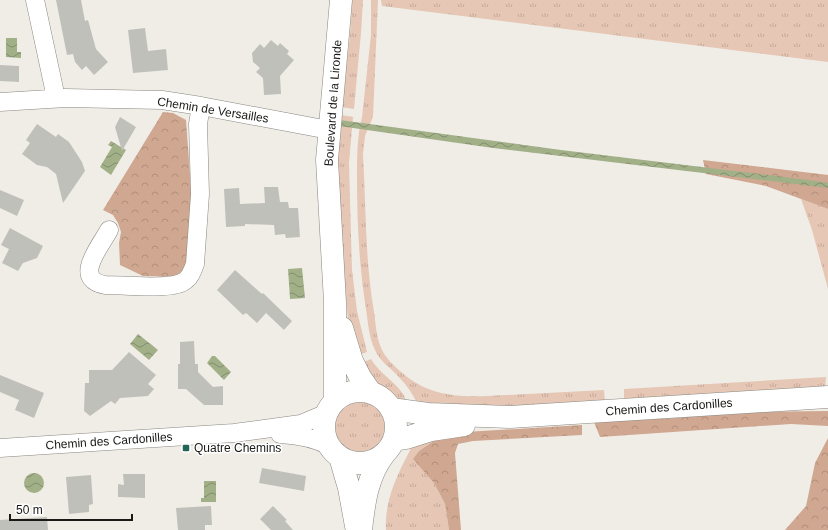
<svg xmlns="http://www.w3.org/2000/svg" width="828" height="530" font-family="Arial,sans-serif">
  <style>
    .grass { fill: url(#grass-tufts) }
    .forest { fill: url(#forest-crowns) }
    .water { fill: url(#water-waves) }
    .building { fill: #c0c0ba }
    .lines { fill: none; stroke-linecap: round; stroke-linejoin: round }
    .street-casing { stroke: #898781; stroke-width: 19 }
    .secondary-casing { stroke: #898781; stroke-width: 23 }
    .street { stroke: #fff; stroke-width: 18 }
    .secondary { stroke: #fff; stroke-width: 22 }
    .poi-dot { fill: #216659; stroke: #fff; stroke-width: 1.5 }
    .labels { text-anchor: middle; stroke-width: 3; stroke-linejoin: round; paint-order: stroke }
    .street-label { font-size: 12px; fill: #1a1917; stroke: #fff }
    .poi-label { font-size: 12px; fill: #1a1917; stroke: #fff; text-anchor: start }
  </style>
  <defs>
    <pattern id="grass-tufts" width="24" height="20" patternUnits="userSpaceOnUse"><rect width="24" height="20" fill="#e6c7b5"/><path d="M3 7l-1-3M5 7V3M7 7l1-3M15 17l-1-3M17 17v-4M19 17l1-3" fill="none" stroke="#c5aa9b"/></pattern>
    <pattern id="forest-crowns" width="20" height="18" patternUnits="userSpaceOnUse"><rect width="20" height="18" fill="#d0a790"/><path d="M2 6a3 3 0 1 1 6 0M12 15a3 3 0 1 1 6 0" fill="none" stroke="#b28f7b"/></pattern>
    <pattern id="water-waves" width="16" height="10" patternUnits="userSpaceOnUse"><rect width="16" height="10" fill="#a2b088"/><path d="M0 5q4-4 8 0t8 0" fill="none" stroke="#838e6e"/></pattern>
  </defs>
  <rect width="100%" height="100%" fill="#f0ede7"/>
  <path class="grass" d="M 352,0 L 363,0 L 361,33 L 354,109 L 340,107 C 346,72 351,36 352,0 Z
    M 371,0 L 378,0 L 373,117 L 365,136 L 363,154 C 366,207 365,260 374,312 C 376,325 376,338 382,350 C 386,358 393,365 400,371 C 427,395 453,397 487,396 L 604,390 L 605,403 L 527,406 L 418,405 C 412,392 405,383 395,373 C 388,366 379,360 375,350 C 369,338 368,322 366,309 C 359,265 357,222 357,178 C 357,158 357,136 362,117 L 371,35 Z
    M 381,0 L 828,0 L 828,62 L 382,6 Z
    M 341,115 L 353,117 L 349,163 L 352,270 L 357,311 L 367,352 L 356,356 L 349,332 L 343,263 L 337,159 Z
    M 801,199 L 828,209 L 828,289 L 812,230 Z
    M 371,359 C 381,377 406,386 408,408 L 397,403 L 385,392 L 379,389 L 359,364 Z
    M 826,377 L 825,389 L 624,400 L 624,389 Z
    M335 427a25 25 0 1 1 50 0a25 25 0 1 1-50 0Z
    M 438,438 L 419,451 L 414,459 L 434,483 L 445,504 L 449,530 L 386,530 C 384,498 400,469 415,441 Z"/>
  <path class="forest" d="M 163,112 L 173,113 L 186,120 L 193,216 L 187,267 L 174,277 L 143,276 L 120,265 L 119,243 L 121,232 L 118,223 L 113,215 L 103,210 Z
    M 703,160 L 828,175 L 828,209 L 766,186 L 706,174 Z
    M 828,411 L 828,426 L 791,424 L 600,437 L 594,422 L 677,418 L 733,412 Z
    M 582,425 L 582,435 L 473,441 L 458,444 L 455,453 L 461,530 L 449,530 L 445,504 L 434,483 L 413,459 L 419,451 L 438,438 L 465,432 Z
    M 828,438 L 828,530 L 785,530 L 806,506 L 815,463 Z"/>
  <path class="water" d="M 6,38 L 17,38 L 17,52 L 21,52 L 21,58 L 6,57 Z
    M 340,120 L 561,150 L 809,180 L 828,183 L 828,188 L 493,148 L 339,126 Z
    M 111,141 L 126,150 L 111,175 L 100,167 L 112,147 L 108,145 Z
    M 302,268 L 305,298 L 290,299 L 288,269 Z
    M 138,334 L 158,350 L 149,360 L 130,344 Z
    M 212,356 L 215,356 L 231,372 L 224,380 L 207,363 Z
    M24 483a10 10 0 1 1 20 0a10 10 0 1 1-20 0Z
    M 204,481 L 216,481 L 216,502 L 201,502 L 201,498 L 204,498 Z"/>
  <path class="building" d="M 56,0 L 81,0 L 85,21 L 88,20 L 96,49 L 108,62 L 94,75 L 86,66 L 82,70 L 75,62 L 73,54 L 67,55 Z
    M 145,28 L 148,51 L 166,49 L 168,70 L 133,73 L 128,30 Z
    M 271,40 L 278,46 L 280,43 L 289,51 L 287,54 L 294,60 L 280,76 L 281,94 L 264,95 L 263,78 L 256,72 L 260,68 L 253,62 L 252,53 L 260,44 L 264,48 Z
    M 0,65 L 19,66 L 19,82 L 0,81 Z
    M 120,117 L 136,127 L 122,151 L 115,127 Z
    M 37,124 L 56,137 L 58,134 L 69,142 L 82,162 L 85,171 L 63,203 L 56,174 L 47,167 L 37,165 L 22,154 L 30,143 L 26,140 Z
    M 264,187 L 278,187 L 280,202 L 288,202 L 289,208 L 298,208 L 300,237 L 286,238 L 285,234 L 275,235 L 274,225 L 245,224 L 245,226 L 226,227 L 224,189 L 239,188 L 240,204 L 265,203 Z
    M 0,190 L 24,200 L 17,216 L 0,208 Z
    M 10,228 L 43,246 L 37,258 L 23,263 L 18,271 L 2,263 L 9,249 L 1,245 Z
    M 235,270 L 262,294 L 263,293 L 292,321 L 284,330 L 266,313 L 257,323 L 246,313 L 243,315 L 217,290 Z
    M 194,341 L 195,364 L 198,364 L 198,372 L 213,387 L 223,386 L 223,405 L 204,405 L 186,389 L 178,389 L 178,364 L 180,364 L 180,342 Z
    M 129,352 L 156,375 L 148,384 L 154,389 L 148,396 L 120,398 L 115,404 L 111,401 L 90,416 L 84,411 L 85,383 L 89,383 L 89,370 L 112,370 Z
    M 0,375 L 44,393 L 34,418 L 15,410 L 19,400 L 0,392 Z
    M 262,468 L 306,476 L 304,491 L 259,483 Z
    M 123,474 L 145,474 L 145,498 L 118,497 L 118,484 L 124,485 Z
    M 91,475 L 93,504 L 89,505 L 89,512 L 69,514 L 66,477 Z
    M 211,506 L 212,525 L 205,525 L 205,530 L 178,530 L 176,508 Z
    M 273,506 L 287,520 L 285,521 L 293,530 L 271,530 L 260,519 Z
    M 47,517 L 48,530 L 0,530 L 0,520 Z"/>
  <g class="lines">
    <defs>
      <path id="street" d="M 35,0 L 56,98
        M 0,102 L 66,98 L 162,100 L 201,106 L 329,130
        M 109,230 C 100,247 72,279 105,285 C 122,285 170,290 183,282 C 190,278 192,272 195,264 L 200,194 L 198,124 L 201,106
        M 280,434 C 297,435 315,438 330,446
        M 0,448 L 234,433 L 301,424 L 327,413"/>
      <path id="secondary" d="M 342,328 L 352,361 L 360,377 L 371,393
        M324 427a36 36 0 1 1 72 0a36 36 0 1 1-72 0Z
        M 335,401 L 335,302 L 327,160 L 341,0
        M 391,409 L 428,414 L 510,417 L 828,397
        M 394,440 L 406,438 L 431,430 L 464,425
        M 340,457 L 349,488 L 356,526
        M 361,530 C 364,503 367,476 385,453"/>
    </defs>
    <use href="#street" class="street-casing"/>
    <use href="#secondary" class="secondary-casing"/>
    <use href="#street" class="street"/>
    <use href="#secondary" class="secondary"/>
  </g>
  <rect class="poi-dot" x="182" y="444" width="8" height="8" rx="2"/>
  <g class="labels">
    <g class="street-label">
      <text transform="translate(333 103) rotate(-86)" y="4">Boulevard de la Lironde</text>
      <text transform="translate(213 110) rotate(9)" y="4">Chemin de Versailles</text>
      <text transform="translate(669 407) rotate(-4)" y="4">Chemin des Cardonilles</text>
      <text transform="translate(109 441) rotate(-4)" y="4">Chemin des Cardonilles</text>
    </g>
    <g class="poi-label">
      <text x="194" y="452">Quatre Chemins</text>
    </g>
  </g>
  <path d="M10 514v6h122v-6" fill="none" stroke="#1a1917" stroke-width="2"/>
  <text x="16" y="514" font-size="12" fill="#1a1917" stroke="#ffffff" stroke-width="3" paint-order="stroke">50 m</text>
</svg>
